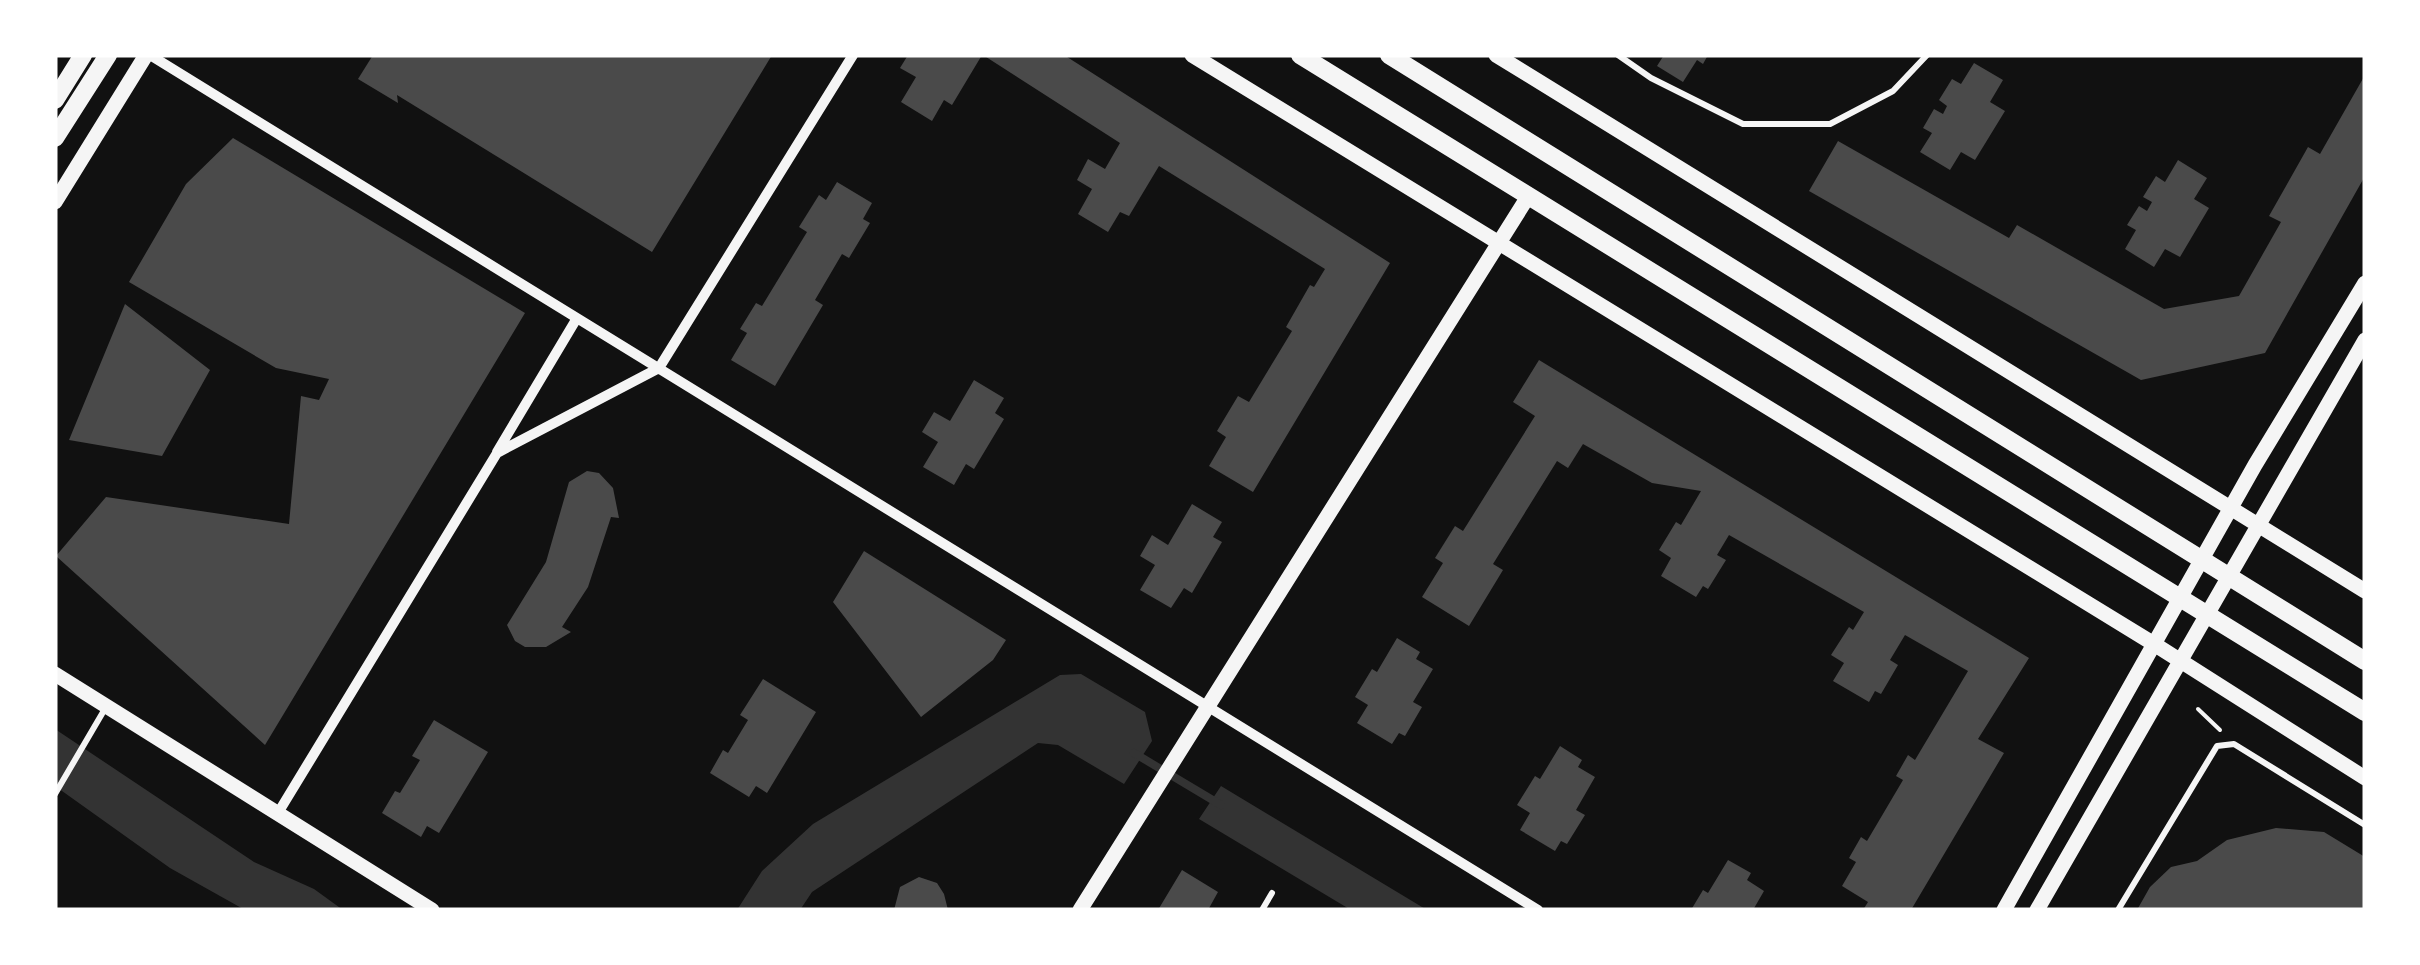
<svg xmlns="http://www.w3.org/2000/svg" width="2420" height="965" font-family="'DejaVu Sans',sans-serif">
  <style>
    .water { fill: #333 }
    .lines { fill: none; stroke-linecap: round; stroke-linejoin: round }
    .stream { stroke: #333; stroke-width: 8 }
    .building { fill: #4a4a4a }
    .path { stroke: #f5f5f5; stroke-width: 4 }
    .service { stroke: #f5f5f5; stroke-width: 6 }
    .minor { stroke: #f5f5f5; stroke-width: 10 }
    .tertiary { stroke: #f5f5f5; stroke-width: 15 }
    .secondary { stroke: #f5f5f5; stroke-width: 18 }
    .primary { stroke: #f5f5f5; stroke-width: 18 }
  </style>
  <rect width="100%" height="100%" fill="#111"/>
  <path class="water" d="M 1081,674 L 1145,712 L 1152,741 L 1124,784 L 1058,745 L 1038,743 L 812,892 L 800,910 L 737,910 L 762,871 L 813,824 L 1060,675 Z
    M 55,729 L 254,862 L 314,889 L 343,910 L 245,910 L 170,868 L 55,786 Z
    M 1221,786 L 1427,910 L 1351,910 L 1199,819 Z"/>
  <g class="lines">
    <path class="stream" d="M 1134,753 L 1221,805"/>
  </g>
  <path class="building" d="M 373,55 L 772,55 L 652,252 L 397,95 L 398,103 L 358,79 Z
    M 908,55 L 928,57 L 982,55 L 952,105 L 944,100 L 932,121 L 901,102 L 916,77 L 900,68 Z
    M 983,55 L 1064,55 L 1390,263 L 1253,492 L 1209,466 L 1226,437 L 1217,431 L 1238,396 L 1249,402 L 1292,331 L 1286,327 L 1310,285 L 1314,287 L 1325,269 L 1159,166 L 1129,216 L 1120,212 L 1108,232 L 1078,214 L 1092,189 L 1077,180 L 1088,159 L 1105,169 L 1120,143 Z
    M 1664,55 L 1708,55 L 1703,64 L 1697,60 L 1683,82 L 1657,66 Z
    M 1974,63 L 2003,80 L 1990,102 L 2005,111 L 1975,160 L 1961,152 L 1950,170 L 1920,152 L 1932,133 L 1923,128 L 1934,109 L 1943,114 L 1947,106 L 1939,100 L 1952,79 L 1961,84 Z
    M 2365,75 L 2365,176 L 2265,353 L 2141,380 L 1809,191 L 1838,141 L 2009,238 L 2017,225 L 2164,309 L 2239,296 L 2281,222 L 2269,216 L 2308,147 L 2320,154 Z
    M 233,138 L 525,313 L 265,745 L 56,556 L 106,497 L 289,524 L 301,396 L 319,400 L 329,379 L 276,368 L 129,282 L 186,184 Z
    M 2178,160 L 2207,178 L 2194,199 L 2209,208 L 2180,257 L 2165,249 L 2154,267 L 2125,249 L 2136,230 L 2127,225 L 2139,206 L 2147,211 L 2152,202 L 2143,197 L 2156,176 L 2165,182 Z
    M 837,182 L 872,203 L 863,219 L 870,223 L 849,258 L 842,254 L 815,300 L 823,305 L 775,386 L 731,360 L 747,333 L 740,329 L 756,303 L 762,306 L 807,232 L 799,227 L 819,195 L 826,200 Z
    M 125,304 L 210,370 L 162,456 L 69,440 Z
    M 1539,360 L 2029,658 L 1978,739 L 2004,753 L 1911,910 L 1863,910 L 1868,902 L 1842,886 L 1856,862 L 1849,858 L 1861,837 L 1867,841 L 1903,780 L 1896,776 L 1908,755 L 1915,760 L 1968,671 L 1905,635 L 1890,660 L 1898,665 L 1881,694 L 1875,691 L 1869,702 L 1833,681 L 1844,663 L 1831,655 L 1849,627 L 1853,630 L 1864,612 L 1729,535 L 1717,555 L 1726,560 L 1708,589 L 1703,586 L 1696,597 L 1661,576 L 1671,558 L 1659,550 L 1676,522 L 1681,525 L 1701,491 L 1652,483 L 1583,444 L 1568,468 L 1557,461 L 1493,564 L 1503,570 L 1469,626 L 1422,597 L 1443,563 L 1435,558 L 1455,526 L 1463,531 L 1535,416 L 1513,402 Z
    M 974,380 L 1004,398 L 995,413 L 1004,419 L 974,469 L 966,464 L 954,485 L 923,467 L 938,442 L 922,432 L 934,412 L 950,421 Z
    M 587,471 L 599,473 L 613,488 L 619,518 L 611,517 L 588,587 L 562,627 L 571,632 L 546,647 L 525,647 L 515,641 L 507,625 L 546,562 L 569,482 Z
    M 1192,504 L 1222,522 L 1213,537 L 1222,542 L 1192,593 L 1184,588 L 1171,608 L 1140,590 L 1155,565 L 1140,556 L 1152,535 L 1168,545 Z
    M 864,551 L 1006,640 L 993,660 L 921,717 L 833,602 Z
    M 1397,638 L 1420,652 L 1416,659 L 1433,669 L 1413,702 L 1422,707 L 1405,736 L 1399,733 L 1392,744 L 1357,723 L 1368,705 L 1355,697 L 1372,669 L 1377,672 Z
    M 763,679 L 816,712 L 767,793 L 756,786 L 749,797 L 710,773 L 723,750 L 728,753 L 748,720 L 740,715 Z
    M 434,720 L 488,752 L 439,833 L 427,826 L 421,837 L 382,813 L 395,791 L 400,793 L 420,760 L 412,756 Z
    M 1560,746 L 1582,760 L 1578,767 L 1595,777 L 1576,810 L 1585,815 L 1567,844 L 1561,841 L 1555,851 L 1520,830 L 1530,813 L 1517,805 L 1535,776 L 1540,779 Z
    M 2276,828 L 2324,832 L 2365,857 L 2365,910 L 2137,910 L 2150,887 L 2171,867 L 2197,861 L 2227,840 Z
    M 1728,860 L 1751,873 L 1747,880 L 1764,891 L 1753,910 L 1691,910 L 1703,890 L 1708,893 Z
    M 1182,870 L 1218,892 L 1208,910 L 1158,910 Z
    M 919,877 L 937,883 L 944,894 L 948,910 L 894,910 L 900,887 Z"/>
  <g class="lines">
    <path class="path" d="M 2198,709 L 2220,730"/>
    <path class="service" d="M 1618,55 L 1651,78 L 1743,124 L 1830,124 L 1893,91 L 1927,55
      M 55,794 L 106,707
      M 1262,910 L 1272,893
      M 2118,910 L 2217,746 L 2234,744 L 2365,825"/>
    <path class="minor" d="M 150,55 L 1538,910
      M 497,452 L 577,318
      M 278,813 L 497,453 L 659,368 L 853,55"/>
    <path class="tertiary" d="M 1192,55 L 2154,644 L 2365,778
      M 1496,55 L 2365,591
      M 55,202 L 146,55
      M 55,674 L 432,910
      M 1080,910 L 1529,195
      M 2004,910 L 2255,465 L 2365,283
      M 2037,910 L 2365,340"/>
    <path class="secondary" d="M 1300,55 L 2365,712
      M 1389,55 L 2365,661"/>
    <path class="primary" d="M 55,100 L 83,55
      M 55,138 L 108,55"/>
  </g>
  <rect width="2420" height="965" fill="none" stroke="#ffffff" stroke-width="115"/>
</svg>
